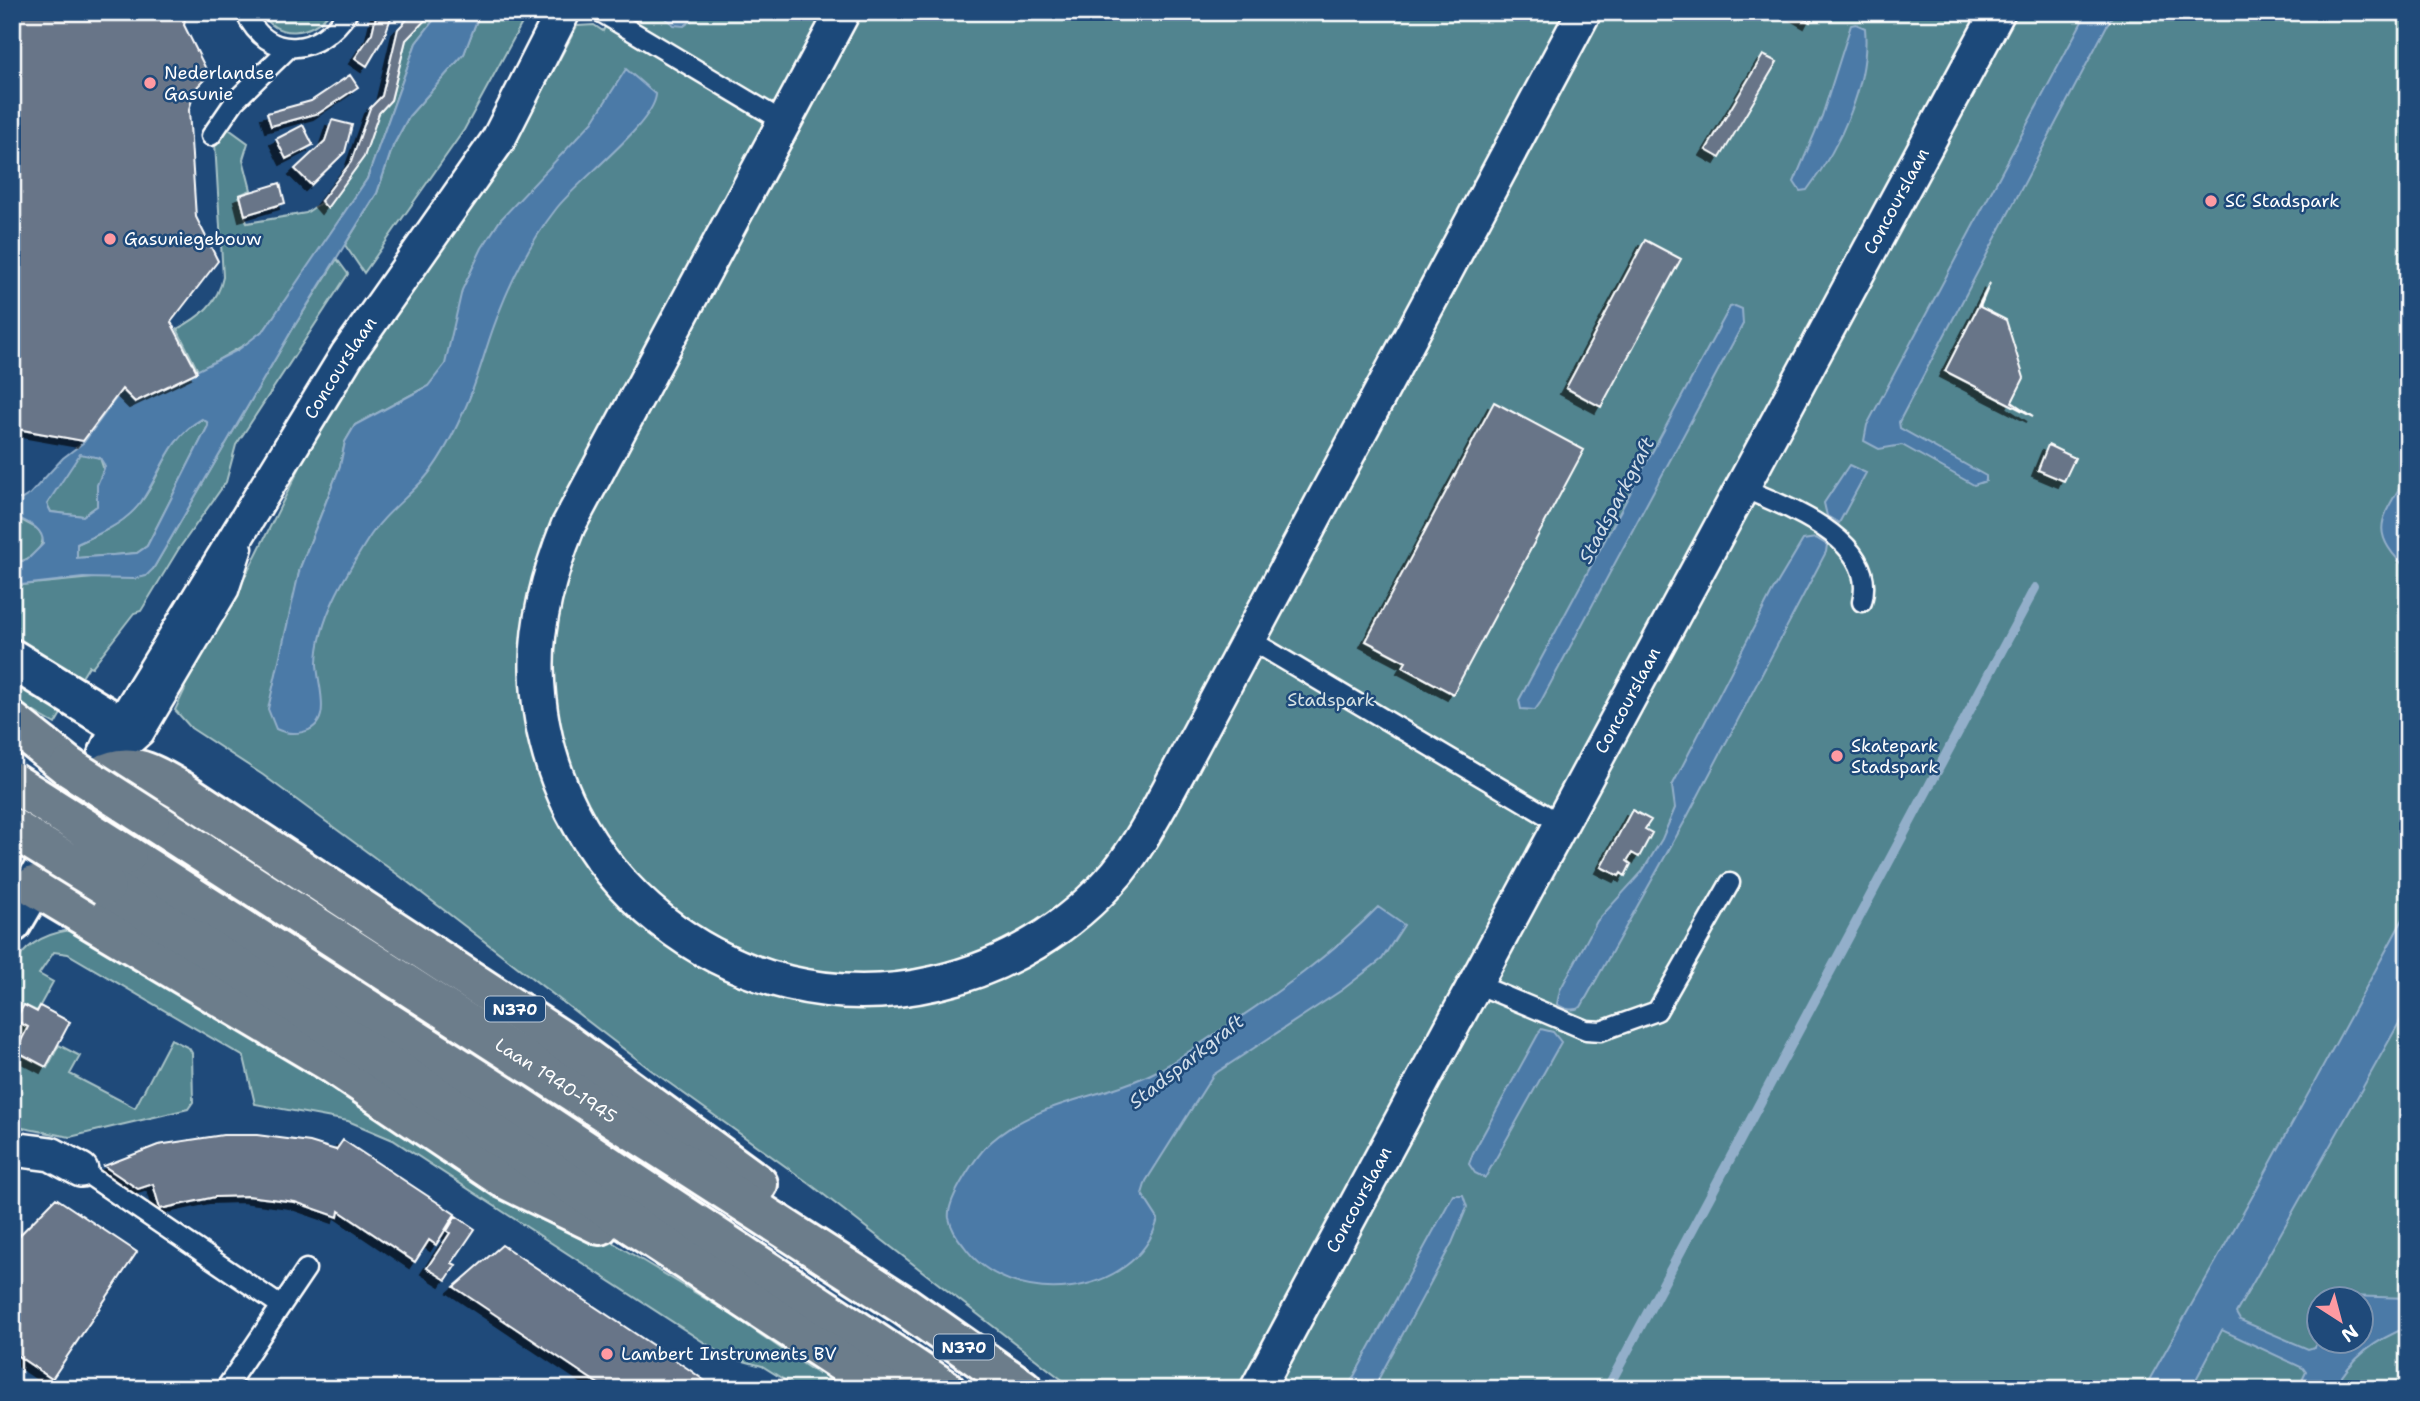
<svg xmlns="http://www.w3.org/2000/svg" width="2420" height="1401" font-family="'Shantell Sans',sans-serif">
  <style>
    .green { fill: #51848f; stroke: #a8c2c7; stroke-width: 2; fill-rule: evenodd }
    .water { fill: #4b7aa7; stroke: #93afca; stroke-width: 2; fill-rule: evenodd }
    .lines { fill: none; stroke-linecap: round; stroke-linejoin: round }
    .stream { stroke: #93afca; stroke-width: 10 }
    .building { fill: #687488; stroke: #fff; stroke-width: 2; filter: url(#shadow) }
    .lane-casing { stroke: #fff; stroke-width: 23 }
    .street-casing { stroke: #fff; stroke-width: 38 }
    .secondary-casing { stroke: #fff; stroke-width: 44 }
    .highway-casing { stroke: #fff; stroke-width: 44 }
    .lane { stroke: #1f4a7a; stroke-width: 18 }
    .street { stroke: #1f4a7a; stroke-width: 33 }
    .secondary { stroke: #1f4a7a; stroke-width: 38 }
    .highway { stroke: #6c7d8b; stroke-width: 38 }
    .highway-bridge-casing { stroke: #fff; stroke-width: 44; stroke-linecap: butt }
    .highway-bridge { stroke: #6c7d8b; stroke-width: 38 }
    .poi-dot { fill: #ff9aa2; stroke: #1f4a7a; stroke-width: 2.5 }
    .labels { text-anchor: middle; stroke-width: 5; stroke-linejoin: round; paint-order: stroke }
    .shield { fill: #1f4a7a; stroke: #bcc9d7; stroke-width: 2 }
    .shield-label { font-size: 16px; font-weight: bold; fill: #fff }
    .poi-label { font-size: 18px; fill: #fff; stroke: #1f4a7a; text-anchor: start }
    .street-label { font-size: 18px; fill: #fff; stroke: #1f4a7a }
    .park-label { font-size: 18px; fill: #d4e0e3; stroke: #1f4a7a }
    .water-label { font-size: 19px; font-style: italic; fill: #d2dee9; stroke: #1f4a7a }
  </style>
  <defs>
    <filter id="shadow"><feDropShadow dx="-6" dy="6" stdDeviation="0" flood-color="#0009"/></filter>
  </defs>
  <rect width="100%" height="100%" fill="#1f4a7a"/>
  <filter id="ink" filterUnits="userSpaceOnUse"><feTurbulence type="fractalNoise" baseFrequency=".0143" numOctaves="2"/><feDisplacementMap in="SourceGraphic" scale="14" xChannelSelector="R" yChannelSelector="G"/><feConvolveMatrix kernelMatrix="1 2 1 2 8 2 1 2 1" color-interpolation-filters="sRGB"/></filter>
  <g filter="url(#ink)">
    <path class="green" d="M 261,12 L 330,12 C 311,35 278,41 261,12 Z
      M 432,12 L 440,12 L 416,43 L 367,179 L 296,285 L 265,329 L 251,341 L 198,371 L 177,329 C 200,317 218,303 223,277 L 215,143 L 226,127 L 248,143 L 243,159 L 251,190 L 239,195 L 247,223 L 306,213 L 322,202 L 327,208 L 364,156 L 379,113 L 391,100 L 406,40 Z
      M 480,12 L 528,12 L 464,130 L 364,273 L 345,245 L 377,193 L 393,146 L 409,116 L 464,54 Z
      M 612,12 L 2408,12 L 2408,1389 L 1074,1389 L 810,1184 L 651,1070 L 401,877 L 263,775 L 191,728 L 175,710 L 185,689 L 183,687 L 236,595 L 315,437 L 361,361 L 510,154 L 577,26 L 594,25 L 603,31 ZM 501,219 L 457,320 C 461,283 481,250 501,219 ZM 422,389 L 278,676 L 300,568 L 340,466 L 345,442 L 355,425 ZM 2318,1300 L 2360,1300 L 2360,1342 L 2318,1342 Z
      M 337,259 L 348,274 L 244,433 L 236,445 L 226,482 L 178,550 L 141,611 L 134,613 L 92,667 L 89,666 L 78,684 L 12,646 L 12,586 L 103,577 L 153,569 L 292,330 Z
      M 202,419 L 207,422 L 208,426 L 147,546 L 137,553 L 77,558 L 77,544 C 100,534 124,523 141,502 C 164,472 164,441 202,419 Z
      M 84,453 L 100,458 L 105,473 L 101,478 L 97,506 L 83,516 L 51,512 L 47,505 C 55,489 67,457 84,453 Z
      M 12,515 L 38,529 L 43,537 C 42,552 26,562 12,563 Z
      M 12,671 L 66,705 L 55,724 L 12,699 Z
      M 70,930 L 480,1171 L 612,1242 L 732,1315 L 818,1374 L 828,1356 L 873,1389 L 799,1389 L 762,1366 L 725,1356 L 393,1140 L 348,1121 L 255,1104 L 244,1057 L 68,954 L 54,952 L 39,974 L 53,982 L 37,1011 L 22,1004 L 14,1020 L 27,1027 L 15,1052 L 47,1068 L 59,1045 L 80,1056 L 70,1074 L 135,1108 L 171,1039 L 189,1048 L 192,1053 L 193,1102 L 188,1109 L 70,1137 L 12,1126 L 12,970 C 23,945 44,934 70,930 Z"/>
    <path class="water" d="M 440,12 L 480,12 L 464,54 L 409,116 L 393,146 L 377,193 L 292,330 L 153,569 L 146,576 L 134,579 L 83,578 L 12,586 L 12,563 L 27,560 L 43,544 C 44,527 26,522 12,515 L 12,499 L 22,499 L 30,494 L 63,458 L 84,442 L 122,390 L 135,402 L 238,350 L 265,329 L 367,179 L 416,43 ZM 202,419 L 207,422 L 208,426 L 147,546 L 137,553 L 77,558 L 77,544 C 100,533 125,524 141,502 C 161,473 169,437 202,419 ZM 80,454 L 100,458 L 105,466 L 97,485 L 97,506 L 83,516 L 51,512 L 47,504 Z
      M 657,12 L 692,12 L 691,21 L 684,26 L 674,25 Z
      M 2087,12 L 2114,12 L 1899,422 L 1900,428 L 1986,476 L 1986,481 L 1974,485 L 1902,445 L 1879,449 L 1864,441 L 1867,425 Z
      M 1856,24 L 1865,28 C 1870,83 1840,147 1807,190 L 1800,191 L 1794,182 L 1822,116 L 1851,25 Z
      M 626,69 L 656,95 C 653,125 576,182 556,209 C 528,245 509,284 494,326 C 483,356 476,387 462,415 C 452,437 440,461 424,479 C 405,500 382,516 367,541 C 345,576 318,620 317,663 C 317,678 325,700 321,715 C 316,735 291,736 276,729 L 268,709 L 300,568 L 340,466 L 345,442 L 355,425 L 428,386 L 445,364 L 462,290 L 482,248 L 501,219 L 593,121 Z
      M 1735,306 L 1742,309 L 1743,324 L 1540,703 L 1535,710 L 1521,709 L 1519,700 L 1730,307 Z
      M 1849,465 L 1866,473 L 1839,523 L 1827,516 L 1824,503 Z
      M 2408,473 L 2408,569 C 2364,531 2385,515 2408,473 Z
      M 1816,538 L 1827,545 L 1826,552 L 1686,819 L 1581,1007 C 1572,1012 1565,1009 1557,1004 L 1560,990 L 1597,921 L 1642,872 L 1662,839 L 1675,808 L 1672,786 L 1772,592 L 1803,540 Z
      M 1378,907 L 1404,925 L 1382,959 L 1342,990 L 1213,1075 L 1146,1181 L 1142,1194 L 1158,1219 C 1136,1300 1009,1311 964,1246 C 958,1239 951,1228 949,1218 C 946,1200 978,1153 992,1141 C 1041,1099 1103,1099 1157,1071 C 1180,1059 1202,1042 1224,1028 C 1279,992 1331,955 1378,907 Z
      M 2408,910 L 2408,1007 L 2236,1313 L 2240,1320 L 2308,1349 L 2315,1347 L 2318,1340 L 2360,1342 L 2360,1300 L 2342,1299 L 2348,1296 L 2408,1298 L 2408,1327 C 2375,1340 2352,1357 2334,1389 L 2298,1389 L 2306,1372 L 2303,1368 L 2222,1330 L 2191,1389 L 2144,1389 L 2256,1190 Z
      M 1541,1029 L 1553,1032 L 1561,1042 L 1485,1178 L 1475,1173 L 1469,1164 L 1473,1153 Z
      M 1453,1195 L 1463,1195 L 1467,1207 L 1452,1243 L 1373,1389 L 1347,1389 Z"/>
    <g class="lines">
      <path class="stream" d="M 1607,1389 L 2035,588"/>
    </g>
    <path class="building" d="M 12,12 L 186,12 L 184,25 L 209,75 L 195,89 L 189,110 L 196,217 L 218,261 L 171,322 L 197,372 L 135,402 L 122,389 L 83,441 L 17,429 L 12,420 Z
      M 377,12 L 393,12 L 384,37 L 367,66 L 355,58 L 372,33 Z
      M 414,12 L 433,12 L 406,40 L 391,100 L 379,113 L 364,157 L 327,208 L 321,201 L 351,162 L 370,108 L 382,96 L 398,29 Z
      M 1793,12 L 1815,12 L 1810,22 Z
      M 1763,55 L 1777,62 L 1720,158 L 1706,150 Z
      M 350,75 L 358,87 L 319,113 L 271,126 L 267,113 L 311,101 Z
      M 332,120 L 352,125 L 345,152 L 311,185 L 295,169 L 325,141 Z
      M 303,125 L 313,145 L 286,159 L 276,139 Z
      M 280,183 L 285,203 L 245,215 L 240,195 Z
      M 1645,240 L 1681,259 L 1601,407 L 1566,388 Z
      M 1990,283 L 1980,307 L 2006,320 L 2024,378 L 2012,402 L 2033,416 L 1945,371 Z
      M 1494,402 L 1584,450 L 1453,694 L 1403,667 L 1406,662 L 1366,641 Z
      M 2048,445 L 2075,458 L 2064,481 L 2038,470 Z
      M 1632,810 L 1651,820 L 1645,829 L 1652,833 L 1639,857 L 1632,853 L 1627,861 L 1631,864 L 1625,876 L 1621,873 L 1619,876 L 1601,867 Z
      M 24,1005 L 37,1012 L 40,1006 L 70,1022 L 46,1067 L 16,1051 L 28,1027 L 15,1020 Z
      M 223,1135 L 257,1135 L 310,1142 L 336,1150 L 343,1140 L 455,1214 L 436,1245 L 429,1240 L 415,1262 L 339,1211 L 338,1217 L 295,1202 L 248,1196 L 215,1197 L 160,1209 L 153,1184 L 138,1189 L 104,1166 L 158,1145 Z
      M 56,1198 L 137,1252 L 52,1379 L 12,1352 L 12,1243 Z
      M 456,1216 L 475,1229 L 452,1263 L 456,1265 L 446,1280 L 427,1268 L 450,1233 L 447,1231 Z
      M 502,1245 L 690,1370 L 716,1389 L 606,1389 L 454,1287 Z"/>
    <g class="lines">
      <defs>
        <path id="lane" d="M 245,12 C 268,63 320,55 348,12
          M 600,12 L 784,122
          M 211,136 L 235,101 L 289,48
          M 1743,488 C 1787,507 1879,540 1862,602
          M 1249,639 L 1561,824
          M 117,759 L 144,735 L 229,591 L 243,548
          M 1474,983 L 1586,1030 L 1601,1031 L 1657,1011 L 1730,883
          M 81,1170 L 281,1306 L 225,1389
          M 281,1306 L 306,1269"/>
        <g id="street">
          <path d="M 843,12 L 568,526 C 550,571 536,619 537,669 C 541,875 733,1030 935,983 C 1006,967 1070,928 1117,873 C 1134,852 1147,829 1160,806 L 1584,12"/>
          <path id="s1" d="M 121,726 L 347,355 L 498,140 L 563,12"/>
          <path d="M 12,1149 L 51,1154 L 81,1170"/>
          <path id="s2" d="M 1257,1389 L 1998,12"/>
        </g>
        <path id="secondary" d="M 12,659 L 121,726 L 98,777 L 12,923"/>
        <g id="highway">
          <path d="M 12,722 L 69,767"/>
          <path d="M 98,777 C 130,758 152,774 180,790 L 564,1042 L 758,1184"/>
          <path id="s3" d="M 150,819 L 905,1306 L 1023,1389"/>
          <path d="M 127,855 L 505,1097 L 945,1389"/>
          <path d="M 34,886 L 330,1062 L 503,1178 L 600,1225"/>
          <path d="M 106,886 L 265,984 L 883,1389"/>
        </g>
      </defs>
      <use href="#lane" class="lane-casing"/>
      <use href="#street" class="street-casing"/>
      <use href="#secondary" class="secondary-casing"/>
      <use href="#highway" class="highway-casing"/>
      <use href="#lane" class="lane"/>
      <use href="#street" class="street"/>
      <use href="#secondary" class="secondary"/>
      <use href="#highway" class="highway"/>
      <defs>
        <path id="highway-bridge" d="M 69,767 L 150,819
          M 12,782 L 127,855
          M 12,828 L 106,886"/>
      </defs>
      <use href="#highway-bridge" class="highway-bridge-casing"/>
      <use href="#highway-bridge" class="highway-bridge"/>
    </g>
  </g>
  <g class="poi-dot">
    <circle cx="150" cy="83" r="7"/>
    <circle cx="2211" cy="201" r="7"/>
    <circle cx="110" cy="239" r="7"/>
    <circle cx="1837" cy="756" r="7"/>
    <circle cx="607" cy="1354" r="7"/>
  </g>
  <g class="labels">
    <g class="shield">
      <rect x="485" y="996.5" width="60" height="25" rx="5"/>
      <rect x="934" y="1334.5" width="60" height="25" rx="5"/>
    </g>
    <g class="shield-label">
      <text x="515" y="1015">N370</text>
      <text x="964" y="1353">N370</text>
    </g>
    <g class="poi-label">
      <text x="164" y="79">Nederlandse<tspan x="164" dy="21">Gasunie</tspan></text>
      <text x="2225" y="207">SC Stadspark</text>
      <text x="124" y="245">Gasuniegebouw</text>
      <text x="1851" y="752">Skatepark<tspan x="1851" dy="21">Stadspark</tspan></text>
      <text x="621" y="1360">Lambert Instruments BV</text>
    </g>
    <g class="street-label">
      <text dy="6" stroke="none"><textPath href="#s2" startOffset="1349">Concourslaan</textPath></text>
      <text dy="6" stroke="none"><textPath href="#s1" startOffset="420">Concourslaan</textPath></text>
      <text dy="6" stroke="none"><textPath href="#s2" startOffset="782">Concourslaan</textPath></text>
      <text dy="6" stroke="none"><textPath href="#s3" startOffset="483">Laan 1940-1945</textPath></text>
      <text dy="6" stroke="none"><textPath href="#s2" startOffset="215">Concourslaan</textPath></text>
    </g>
    <g class="park-label">
      <text x="1331" y="706">Stadspark</text>
    </g>
    <g class="water-label">
      <text transform="translate(1616 500) rotate(-62)" y="7">Stadsparkgraft</text>
      <text transform="translate(1186 1061) rotate(-38)" y="7">Stadsparkgraft</text>
    </g>
  </g>
  <rect width="2420" height="1401" fill="none" stroke="#1f4a7a" stroke-width="42"/>
  <rect x="21" y="21" width="2378" height="1359" fill="none" stroke="#fff" stroke-width="2.5" filter="url(#ink)"/>
  <g transform="translate(2340 1320) rotate(144)"><circle r="33" fill="#1f4a7a" stroke="#7992af" stroke-width="2"/>
  <path d="M0-5L12 26L0 18L-12 26Z" fill="#ff9aa2"/>
  <text y="-10" font-size="19" font-weight="bold" text-anchor="middle" fill="#ffffff">N</text>
  </g>
</svg>
